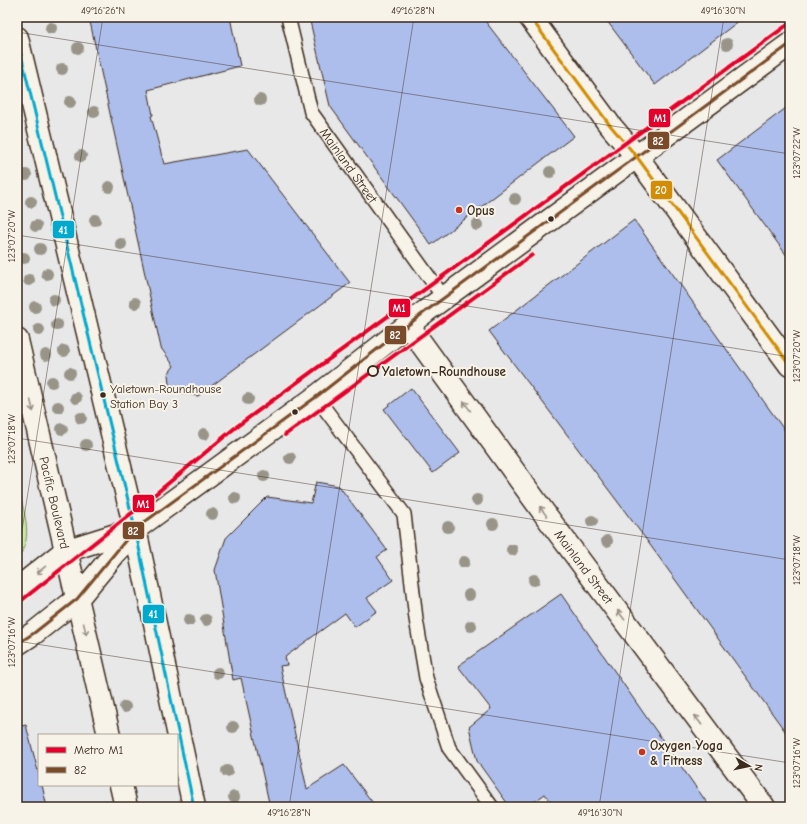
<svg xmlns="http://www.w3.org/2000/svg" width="807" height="824" font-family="'Comic Neue',sans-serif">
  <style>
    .green { fill: #c5eaa5; stroke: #808a62 }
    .building { fill: #adbeed; stroke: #3b2a1e }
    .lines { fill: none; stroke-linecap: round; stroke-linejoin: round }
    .lane-casing { stroke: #3b2a1e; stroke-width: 16 }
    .street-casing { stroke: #3b2a1e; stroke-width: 25 }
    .secondary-casing { stroke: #3b2a1e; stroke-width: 25 }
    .lane { stroke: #f7f3e8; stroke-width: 13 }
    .street { stroke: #f7f3e8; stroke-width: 22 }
    .secondary { stroke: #f7f3e8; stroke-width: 22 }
    .bus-1-casing { stroke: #f7f3e8; stroke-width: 6 }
    .bus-2-casing { stroke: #f7f3e8; stroke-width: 6 }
    .bus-3-casing { stroke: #f7f3e8; stroke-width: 6 }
    .bus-1 { stroke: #7a4b2a; stroke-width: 3 }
    .bus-2 { stroke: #d18d06; stroke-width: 3 }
    .bus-3 { stroke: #00a9ce; stroke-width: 3 }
    .metro-1-casing { stroke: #f7f3e8; stroke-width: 7 }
    .metro-1 { stroke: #e4002b; stroke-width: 4 }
    .tree { fill: #989488 }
    .oneway { stroke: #998e83 }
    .ticks { fill: none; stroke: #3b2a1e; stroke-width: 1; stroke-opacity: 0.45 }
    .poi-dot { fill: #c8321e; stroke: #f7f3e8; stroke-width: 1.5 }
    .bus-dot { fill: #3b2a1e; stroke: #f7f3e8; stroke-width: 1.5 }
    .stop-dot { fill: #f7f3e8; stroke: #3b2a1e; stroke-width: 2 }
    .labels { text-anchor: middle; stroke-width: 4; stroke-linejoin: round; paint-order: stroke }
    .bus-label { font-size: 12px; fill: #3b2a1e; stroke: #f7f3e8; text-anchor: start }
    .street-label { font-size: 13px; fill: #3b2a1e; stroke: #f7f3e8 }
    .poi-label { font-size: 13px; font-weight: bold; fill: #3b2a1e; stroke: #f7f3e8; text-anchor: start }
    .stop-label { font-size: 13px; font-weight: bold; fill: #3b2a1e; stroke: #f7f3e8; text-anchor: start }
    .line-badge { stroke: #f7f3e8; stroke-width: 1.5 }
    .badge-label { font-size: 11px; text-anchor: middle; font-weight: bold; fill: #fff }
    .neatline { fill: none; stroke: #3b2a1e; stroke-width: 1.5 }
    .ticks-label { font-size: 10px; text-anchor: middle; fill: #3b2a1e }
  </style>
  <rect width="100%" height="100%" fill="#e8e8e9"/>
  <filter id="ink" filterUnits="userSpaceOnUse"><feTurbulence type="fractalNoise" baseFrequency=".025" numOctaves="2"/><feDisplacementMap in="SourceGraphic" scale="8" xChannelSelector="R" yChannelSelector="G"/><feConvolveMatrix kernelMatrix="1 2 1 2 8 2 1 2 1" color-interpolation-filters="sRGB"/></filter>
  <g filter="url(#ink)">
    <path class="green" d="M 17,483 C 22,507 36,538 17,559 Z"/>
    <path class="building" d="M 89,17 L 230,17 L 240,66 L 148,90 L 153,115 L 151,116 L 164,164 L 248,149 L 350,283 L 198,396 L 176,392 L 169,384 L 168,374 L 174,366 L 161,348 Z
      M 309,17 L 482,17 L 574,136 L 431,245 L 330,106 Z
      M 604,17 L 744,17 L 655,85 Z
      M 790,105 L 790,260 L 717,160 Z
      M 634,220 L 790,438 L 790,738 L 645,538 L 489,331 Z
      M 411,388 L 460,453 L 433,473 L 384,409 Z
      M 316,482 L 339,486 L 387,550 L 377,557 L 393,580 L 367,598 L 377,611 L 355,627 L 345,613 L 285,657 L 287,665 L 280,666 L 307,789 L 344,765 L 376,807 L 270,807 L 241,678 L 233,680 L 215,570 L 226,538 L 267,497 L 311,503 Z
      M 561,594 L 649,721 L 710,807 L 555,807 L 545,794 L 527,807 L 510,807 L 477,761 L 469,727 L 491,709 L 458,666 Z
      M 26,725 L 39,775 L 39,785 L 42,785 L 47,807 L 17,807 L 17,727 Z"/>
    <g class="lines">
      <defs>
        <g id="lane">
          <path id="s1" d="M 288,17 L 311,112 L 444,298"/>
          <path d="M 316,397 L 404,514 L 416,619 L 426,678 L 449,748 L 492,807"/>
        </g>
        <path id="street" d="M 530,17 L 609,124 L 637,157 L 790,365
          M 17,589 L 65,551
          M 17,644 L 34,633 L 77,599"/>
        <g id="secondary">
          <path d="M 17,38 L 135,529 L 194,807"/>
          <path id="s2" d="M 408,325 L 547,517 L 764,807"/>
          <path id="s3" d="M 17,340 L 109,735"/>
          <path d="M 65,551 L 135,529"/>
          <path d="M 77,599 L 135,529 L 316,397 L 426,311 L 790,44"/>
          <path d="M 121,785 L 126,807"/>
        </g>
      </defs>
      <use href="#lane" class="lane-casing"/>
      <use href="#street" class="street-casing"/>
      <use href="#secondary" class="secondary-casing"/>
      <use href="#lane" class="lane"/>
      <use href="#street" class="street"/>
      <use href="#secondary" class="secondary"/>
      <defs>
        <path id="bus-1" d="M 17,644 L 34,633 L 77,599 L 135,529 L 316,397 L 426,311 L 790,44"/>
        <path id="bus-2" d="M 530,17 L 609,124 L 637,157 L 790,365"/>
        <path id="bus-3" d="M 17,38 L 135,529 L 194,807"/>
      </defs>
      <use href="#bus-1" class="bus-1-casing"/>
      <use href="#bus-2" class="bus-2-casing"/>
      <use href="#bus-3" class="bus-3-casing"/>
      <use href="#bus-1" class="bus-1"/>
      <use href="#bus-2" class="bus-2"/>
      <use href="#bus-3" class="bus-3"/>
      <defs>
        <path id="metro-1" d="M 285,435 L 532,255
          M 17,604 L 147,501 L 236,427 L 790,23"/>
      </defs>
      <use href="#metro-1" class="metro-1-casing"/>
      <use href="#metro-1" class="metro-1"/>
    </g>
    <g class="tree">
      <circle cx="51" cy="28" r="6"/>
      <circle cx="727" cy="44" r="6"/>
      <circle cx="78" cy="48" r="6"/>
      <circle cx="62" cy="69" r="6"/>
      <circle cx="260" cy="100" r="6"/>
      <circle cx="70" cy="102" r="6"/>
      <circle cx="94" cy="112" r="6"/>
      <circle cx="81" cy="156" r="6"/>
      <circle cx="550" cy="172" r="6"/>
      <circle cx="26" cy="175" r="6"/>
      <circle cx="109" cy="187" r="6"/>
      <circle cx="515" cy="199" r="6"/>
      <circle cx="31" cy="202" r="6"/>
      <circle cx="95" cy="220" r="6"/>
      <circle cx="477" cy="225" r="6"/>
      <circle cx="36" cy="226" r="6"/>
      <circle cx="121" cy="244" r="6"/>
      <circle cx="40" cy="249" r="6"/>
      <circle cx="24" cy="258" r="6"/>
      <circle cx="47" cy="274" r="6"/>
      <circle cx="29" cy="280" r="6"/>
      <circle cx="54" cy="300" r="6"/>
      <circle cx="135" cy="303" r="6"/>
      <circle cx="35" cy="307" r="6"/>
      <circle cx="57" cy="325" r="6"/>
      <circle cx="39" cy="330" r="6"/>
      <circle cx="64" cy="351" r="6"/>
      <circle cx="46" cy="355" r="6"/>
      <circle cx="70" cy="373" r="6"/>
      <circle cx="52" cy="382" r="6"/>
      <circle cx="76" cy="398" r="6"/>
      <circle cx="248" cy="399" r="6"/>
      <circle cx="58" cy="407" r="6"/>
      <circle cx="81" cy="418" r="6"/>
      <circle cx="62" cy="429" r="6"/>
      <circle cx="204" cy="434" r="6"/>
      <circle cx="86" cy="445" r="6"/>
      <circle cx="290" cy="458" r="6"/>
      <circle cx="264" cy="476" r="6"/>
      <circle cx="235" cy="498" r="6"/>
      <circle cx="477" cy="500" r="6"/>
      <circle cx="212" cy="514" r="6"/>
      <circle cx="592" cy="521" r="6"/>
      <circle cx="493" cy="524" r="6"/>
      <circle cx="448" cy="527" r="6"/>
      <circle cx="607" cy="541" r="6"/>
      <circle cx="512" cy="550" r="6"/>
      <circle cx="464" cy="562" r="6"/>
      <circle cx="534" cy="580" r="6"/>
      <circle cx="469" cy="595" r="6"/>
      <circle cx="189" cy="620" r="6"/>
      <circle cx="206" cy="620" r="6"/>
      <circle cx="471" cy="626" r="6"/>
      <circle cx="218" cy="673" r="6"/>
      <circle cx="125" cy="707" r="6"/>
      <circle cx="233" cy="727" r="6"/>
      <circle cx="227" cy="771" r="6"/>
      <circle cx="234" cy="797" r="6"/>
    </g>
    <defs><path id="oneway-shaft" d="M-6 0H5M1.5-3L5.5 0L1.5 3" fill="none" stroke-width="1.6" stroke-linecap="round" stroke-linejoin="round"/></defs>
    <g class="oneway">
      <use href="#oneway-shaft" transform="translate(32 406) rotate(77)"/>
      <use href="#oneway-shaft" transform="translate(467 406) rotate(-126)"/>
      <use href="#oneway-shaft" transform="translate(543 511) rotate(-126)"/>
      <use href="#oneway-shaft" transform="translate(41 570) rotate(141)"/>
      <use href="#oneway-shaft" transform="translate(621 615) rotate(-127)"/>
      <use href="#oneway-shaft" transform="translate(85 629) rotate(76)"/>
      <use href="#oneway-shaft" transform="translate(698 720) rotate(-127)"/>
    </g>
  </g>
  <path class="ticks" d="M 17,32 L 790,154M 17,235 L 790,357M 17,438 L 790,560M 17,562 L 103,17M 17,641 L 790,763M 289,807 L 414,17M 599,807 L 724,17"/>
  <g class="poi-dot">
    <circle cx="459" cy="210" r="4"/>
    <circle cx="642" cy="752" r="4"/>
  </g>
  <g class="bus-dot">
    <circle cx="551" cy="219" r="3.5"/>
    <circle cx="103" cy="395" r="3.5"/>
    <circle cx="295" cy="412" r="3.5"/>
  </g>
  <circle class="stop-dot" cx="373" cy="371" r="5"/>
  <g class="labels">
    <g class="bus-label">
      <text x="110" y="393">Yaletown-Roundhouse<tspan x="110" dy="15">Station Bay 3</tspan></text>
    </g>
    <g class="street-label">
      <text dy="5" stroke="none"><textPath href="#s1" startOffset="163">Mainland Street</textPath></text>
      <text dy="5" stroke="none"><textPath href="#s3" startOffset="167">Pacific Boulevard</textPath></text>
      <text dy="5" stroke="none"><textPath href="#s2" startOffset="299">Mainland Street</textPath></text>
    </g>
    <g class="poi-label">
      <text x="467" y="215">Opus</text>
      <text x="650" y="750">Oxygen Yoga<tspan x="650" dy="15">&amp; Fitness</tspan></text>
    </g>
    <g class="stop-label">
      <text x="382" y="376">Yaletown–Roundhouse</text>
    </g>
  </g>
  <g class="line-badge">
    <rect x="648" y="108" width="23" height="20" rx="4" fill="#e4002b"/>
    <rect x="647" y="131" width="23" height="19" rx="4" fill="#7a4b2a"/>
    <rect x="650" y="180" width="23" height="20" rx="4" fill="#d18d06"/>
    <rect x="52" y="220" width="23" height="19" rx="4" fill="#00a9ce"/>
    <rect x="388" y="298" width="23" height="20" rx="4" fill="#e4002b"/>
    <rect x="384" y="325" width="23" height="20" rx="4" fill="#7a4b2a"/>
    <rect x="132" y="494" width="23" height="19" rx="4" fill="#e4002b"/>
    <rect x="122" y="521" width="23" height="19" rx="4" fill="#7a4b2a"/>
    <rect x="142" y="604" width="23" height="20" rx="4" fill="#00a9ce"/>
  </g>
  <g class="badge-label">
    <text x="660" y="122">M1</text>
    <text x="658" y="145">82</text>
    <text x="661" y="194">20</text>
    <text x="63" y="234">41</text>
    <text x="399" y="312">M1</text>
    <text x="395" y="339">82</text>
    <text x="143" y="508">M1</text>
    <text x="133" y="535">82</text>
    <text x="153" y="618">41</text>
  </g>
  <rect width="807" height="824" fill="none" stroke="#f7f3e8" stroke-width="44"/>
  <rect x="38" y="734" width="140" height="52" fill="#f7f3e8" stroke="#aca397"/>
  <rect x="46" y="747" width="20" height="6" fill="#e4002b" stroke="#aca397"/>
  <text x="74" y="754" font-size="12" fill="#3b2a1e">Metro M1</text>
  <rect x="46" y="767" width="20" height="6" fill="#7a4b2a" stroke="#aca397"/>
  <text x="74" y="774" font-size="12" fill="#3b2a1e">82</text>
  <g transform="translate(749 766) rotate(99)" stroke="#f7f3e8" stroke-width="3" paint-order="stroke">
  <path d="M0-3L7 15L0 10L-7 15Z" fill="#3b2a1e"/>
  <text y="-6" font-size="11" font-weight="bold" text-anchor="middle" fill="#3b2a1e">N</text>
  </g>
  <rect x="22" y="22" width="763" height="780" class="neatline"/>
  <g class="ticks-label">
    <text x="103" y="14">49°16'26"N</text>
    <text x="413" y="14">49°16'28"N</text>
    <text x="723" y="14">49°16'30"N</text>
    <text transform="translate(796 153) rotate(-90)" y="4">123°07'22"W</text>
    <text transform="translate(11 236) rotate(-90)" y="4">123°07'20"W</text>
    <text transform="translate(796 356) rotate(-90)" y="4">123°07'20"W</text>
    <text transform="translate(11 439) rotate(-90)" y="4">123°07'18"W</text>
    <text transform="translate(796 560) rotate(-90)" y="4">123°07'18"W</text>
    <text transform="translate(11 642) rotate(-90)" y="4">123°07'16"W</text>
    <text transform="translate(796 763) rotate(-90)" y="4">123°07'16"W</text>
    <text x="289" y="816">49°16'28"N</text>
    <text x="600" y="816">49°16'30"N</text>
  </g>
</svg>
